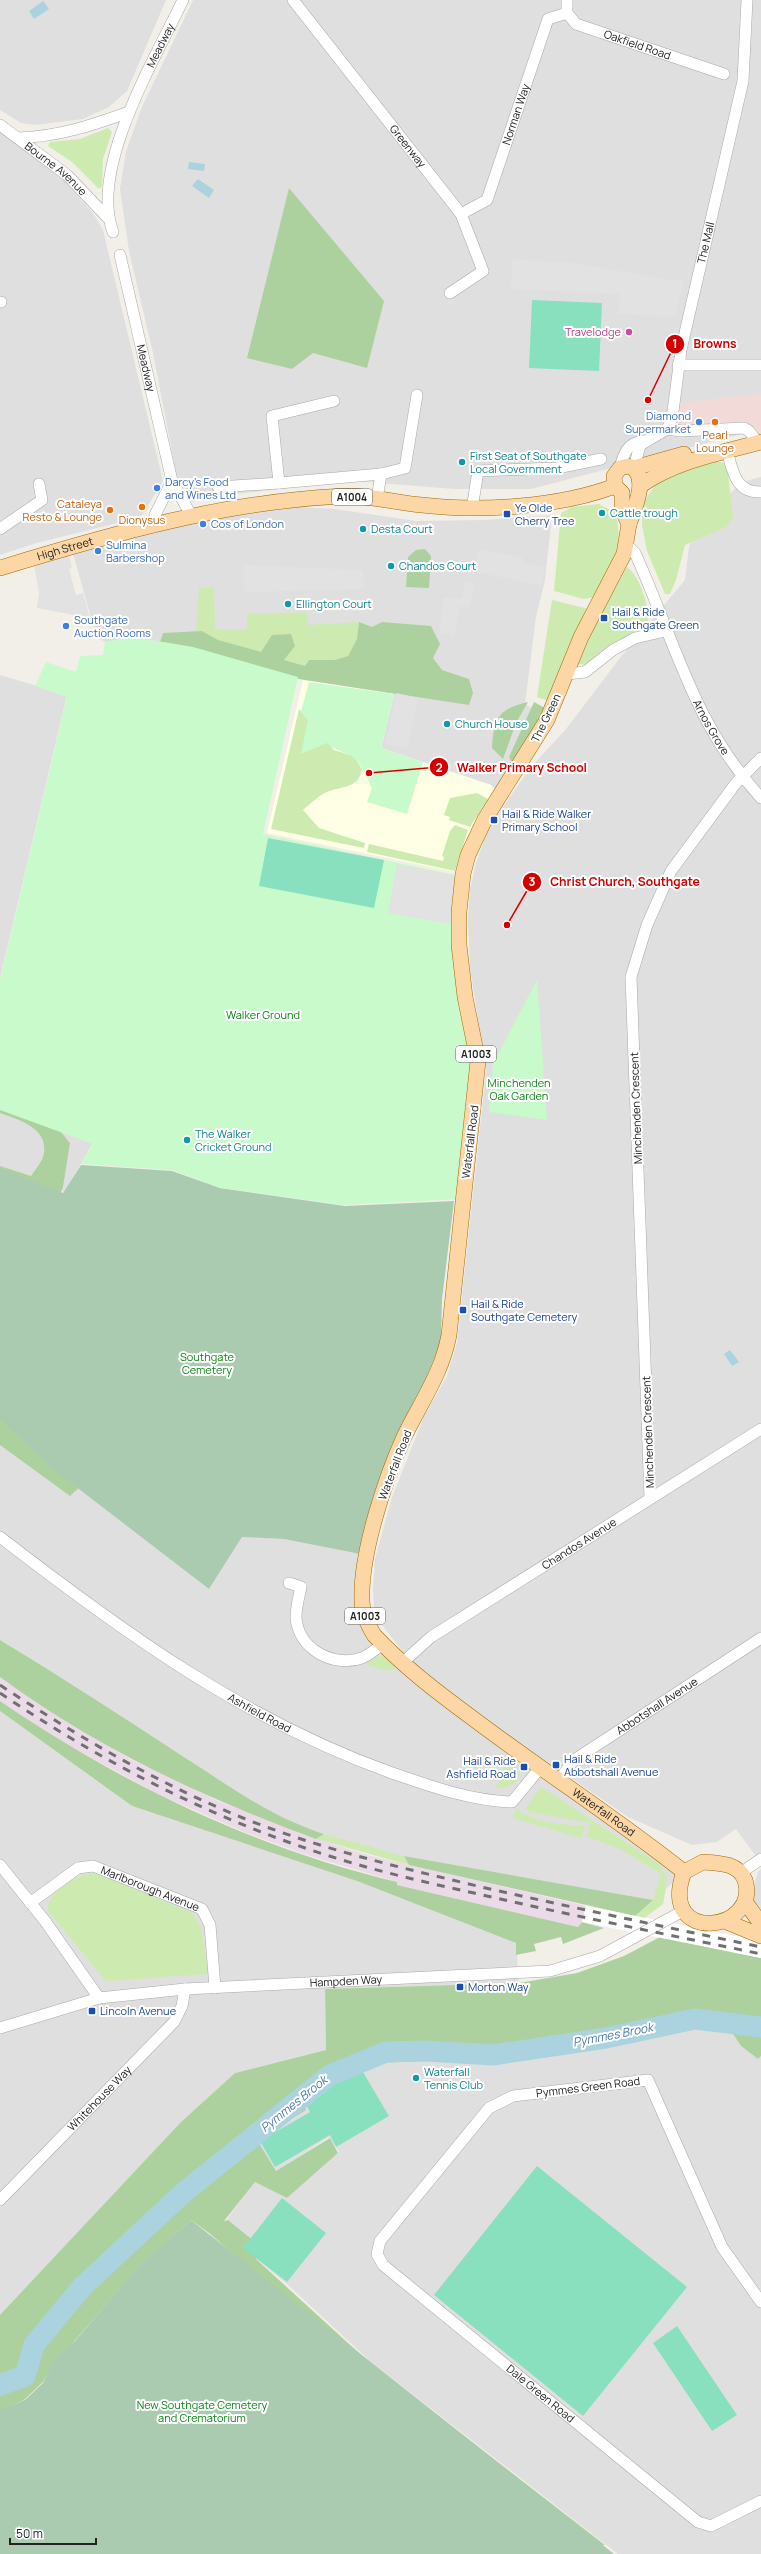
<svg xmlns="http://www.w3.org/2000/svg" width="761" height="2554" font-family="Manrope,sans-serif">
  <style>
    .residential { fill: #e0dfdf }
    .commercial { fill: #f2dad9 }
    .industrial { fill: #ebdbe8 }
    .education { fill: #ffffe5 }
    .grass { fill: #cdebb0 }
    .forest { fill: #add19e }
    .cemetery { fill: #aacbaf }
    .park { fill: #c8facc }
    .pitch { fill: #88e0be }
    .parking { fill: #e2e2e2 }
    .water { fill: #aad3df }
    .pier { fill: #fff }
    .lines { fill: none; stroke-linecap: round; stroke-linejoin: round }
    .river { stroke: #aad3df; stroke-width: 21 }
    .minor-casing { stroke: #a9a9a9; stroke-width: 12 }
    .major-casing { stroke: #a06b00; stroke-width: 16 }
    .minor { stroke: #fff; stroke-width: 11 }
    .major { stroke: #fcd6a4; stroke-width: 15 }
    .rail { stroke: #707070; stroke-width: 3; stroke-dasharray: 8 8; stroke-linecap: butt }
    .hotel-dot { fill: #d1479c; stroke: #fff; stroke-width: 1.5 }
    .shop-dot { fill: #3f7fe0; stroke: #fff; stroke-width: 1.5 }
    .food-dot { fill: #e8710a; stroke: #fff; stroke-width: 1.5 }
    .culture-dot { fill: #0f9aa8; stroke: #fff; stroke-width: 1.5 }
    .transit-dot { fill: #1a4fb4; stroke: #fff; stroke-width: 1.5 }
    .labels { text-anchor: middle; stroke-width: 4; stroke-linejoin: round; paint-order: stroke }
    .shield { fill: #fff; stroke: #646464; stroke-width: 1 }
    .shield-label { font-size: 10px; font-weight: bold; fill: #222 }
    .street-label { font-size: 11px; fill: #222; stroke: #fff }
    .hotel-label { font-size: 11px; fill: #b23c85; stroke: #fff; text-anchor: end }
    .shop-label { font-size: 11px; fill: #366cbe; stroke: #fff; text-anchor: start }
    .food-label { font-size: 11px; fill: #c56008; stroke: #fff }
    .culture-label { font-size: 11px; fill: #0d838f; stroke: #fff; text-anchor: start }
    .transit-label { font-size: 11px; fill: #164399; stroke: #fff; text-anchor: start }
    .park-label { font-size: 11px; fill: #0c8416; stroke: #fff }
    .water-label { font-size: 12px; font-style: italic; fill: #4a7aab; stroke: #fff }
    .leader { fill: none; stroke: #d40000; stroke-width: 1.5 }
    .callout-dot { fill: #d40000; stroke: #fff; stroke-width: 1.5 }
    .mark-label { font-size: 12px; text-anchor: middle; font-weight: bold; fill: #fff }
    .callout-label { font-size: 12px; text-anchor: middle; font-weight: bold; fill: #d40000; stroke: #fff; stroke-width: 4; stroke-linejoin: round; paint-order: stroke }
  </style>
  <rect width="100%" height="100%" fill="#f2efe9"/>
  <path class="residential" d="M 0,0 L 166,0 L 127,91 L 109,107 L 83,119 L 35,125 L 21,123 L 0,110 Z
    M 193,0 L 761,0 L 761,429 L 531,489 L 454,489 L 354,481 L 198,498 L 178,483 L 153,353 L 129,251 L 120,189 L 126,151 L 142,107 Z
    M 0,126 L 59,175 L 93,213 L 103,230 L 163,481 L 141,517 L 33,544 L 0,555 Z
    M 761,477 L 761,1863 L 736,1829 L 717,1842 L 692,1845 L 628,1817 L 511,1737 L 416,1669 L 379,1621 L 374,1608 L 373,1588 L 375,1559 L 391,1500 L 423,1419 L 447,1376 L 457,1343 L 486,1071 L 470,967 L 468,920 L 470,890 L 476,863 L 489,827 L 531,767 L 566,729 L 620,658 L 685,580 L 689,547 L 698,524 L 742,482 Z
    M 299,507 L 335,509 L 416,521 L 484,520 L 552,515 L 545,580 L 536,617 L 525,704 L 542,714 L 497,791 L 491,785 L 381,748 L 394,694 L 303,680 L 298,677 L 134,637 L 105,642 L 96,636 L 73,553 L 147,532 L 251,512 Z
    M 0,675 L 67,695 L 0,978 Z
    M 0,1110 L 93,1143 L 64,1192 L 0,1169 Z
    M 0,1420 L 209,1589 L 242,1537 L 284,1539 L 360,1554 L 355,1607 L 358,1622 L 366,1635 L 508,1753 L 684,1872 L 666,1889 L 663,1904 L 644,1918 L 635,1916 L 653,1900 L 404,1856 L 367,1848 L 297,1825 L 248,1800 L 183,1756 L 0,1640 Z
    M 0,1711 L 132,1806 L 357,1881 L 516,1943 L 519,1983 L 325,1989 L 326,2050 L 235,2073 L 181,2122 L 0,2316 Z
    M 761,1869 L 761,1919 L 755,1910 L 753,1888 L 758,1872 Z
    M 721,2016 L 741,2046 L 758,2059 L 761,2056 L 761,2554 L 618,2554 L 371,2362 L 288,2285 L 256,2259 L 253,2240 L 227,2219 L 255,2181 L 287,2198 L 339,2152 L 329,2137 L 276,2172 L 257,2141 L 305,2110 L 301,2097 L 361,2064 L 485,2059 L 631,2038 L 670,2035 Z"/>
  <path class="commercial" d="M 761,393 L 761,442 L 749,431 L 667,429 L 673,404 Z"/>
  <path class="industrial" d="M 0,1677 L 69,1723 L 130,1759 L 218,1801 L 332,1844 L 371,1856 L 586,1906 L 582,1922 L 578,1927 L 397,1885 L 397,1882 L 310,1856 L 244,1832 L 158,1794 L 68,1745 L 25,1718 L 0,1701 Z"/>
  <path class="education" d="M 303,680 L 394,694 L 381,748 L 491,785 L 497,791 L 467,837 L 456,872 L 267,833 Z"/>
  <path class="grass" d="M 108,128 L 112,132 L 103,159 L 102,186 L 99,189 L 72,162 L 48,146 L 50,142 L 80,139 Z
    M 714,461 L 724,463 L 728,472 L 733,518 L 726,527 L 685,545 L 676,580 L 670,594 L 665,594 L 647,551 L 642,525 L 642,505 L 660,477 Z
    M 599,504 L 616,513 C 624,550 613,566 595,597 L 584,599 L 554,591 L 561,513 L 572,507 Z
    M 627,567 C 640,576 650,608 648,623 L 587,665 L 578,664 L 593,629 Z
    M 214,587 L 215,629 L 247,629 L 247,614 L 307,612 L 308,625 L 359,622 L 357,639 L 348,656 L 335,660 L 309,660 L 305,666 L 218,640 L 202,631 L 196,632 L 199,588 Z
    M 552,600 L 589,609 L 549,701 L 537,697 Z
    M 299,709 L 334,750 L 354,756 L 362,769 C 359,788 344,786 329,791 C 320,794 310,804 303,810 L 319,828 L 365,843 L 364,848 L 271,829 Z
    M 477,793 L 488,799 L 470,827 L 449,820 L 450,817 L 444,815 L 450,798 Z
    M 455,825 L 468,830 L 455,871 L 367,852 L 369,844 L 443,861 L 444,857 L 442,856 L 450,831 Z
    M 379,1656 L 384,1656 L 396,1667 L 394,1670 L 383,1670 L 365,1664 Z
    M 508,1758 C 517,1765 521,1770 517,1782 L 505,1788 L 496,1788 Z
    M 541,1787 L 659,1864 L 667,1877 L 663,1904 L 644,1918 L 635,1916 L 653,1900 L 661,1874 L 620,1849 L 587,1837 L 590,1823 L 529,1812 L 525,1808 Z
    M 517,1809 C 537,1824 560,1824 585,1826 L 581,1838 L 512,1818 Z
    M 324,1834 L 404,1856 L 409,1865 L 316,1839 Z
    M 95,1873 L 192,1913 L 201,1928 L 209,1974 L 106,1981 L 47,1910 C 52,1886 73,1876 95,1873 Z"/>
  <path class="forest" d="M 289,188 L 384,301 L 367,368 L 313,353 L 292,369 L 247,358 Z
    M 425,549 L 431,556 L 429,588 L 406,587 L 408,557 L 416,550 Z
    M 359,622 L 372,627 L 382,622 L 431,626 L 440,644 L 433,658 L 442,670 L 469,679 L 473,693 L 469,705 L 286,677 L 159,645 L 163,633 L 202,631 L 218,640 L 261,652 L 272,635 L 291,634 L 295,646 L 284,660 L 305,666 L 309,660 L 335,660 L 348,656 L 357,639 Z
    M 528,702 L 516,723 L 503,759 L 492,748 C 494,718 498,709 528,702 Z
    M 534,702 L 545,708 L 513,765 L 509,757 Z
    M 0,1059 L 70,1143 L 63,1187 L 54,1210 L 0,1208 L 0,1166 L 31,1176 C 35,1170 41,1163 43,1157 C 51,1129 20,1120 0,1113 Z
    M 0,1378 L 84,1483 L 70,1496 L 0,1445 Z
    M 0,1640 C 61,1677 121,1716 181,1755 C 228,1785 270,1817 324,1834 L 316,1839 C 202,1797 98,1749 0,1677 Z
    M 0,1701 C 120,1783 255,1848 397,1882 L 397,1885 L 578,1927 L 582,1922 L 604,1928 L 563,1944 L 561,1937 L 534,1944 L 536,1951 L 516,1955 L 516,1943 L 357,1881 L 132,1806 L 0,1711 Z
    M 404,1856 L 653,1900 L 635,1916 L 409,1865 Z
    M 660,1937 L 761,1958 L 761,2056 L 758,2059 L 741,2046 L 721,2016 L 670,2035 L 631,2038 L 487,2058 L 361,2064 L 300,2098 L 306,2110 L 257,2140 L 276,2171 L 330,2138 L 338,2153 L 287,2198 L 255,2182 L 224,2221 L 228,2220 L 254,2241 L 256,2259 L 370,2363 L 605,2545 L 574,2548 L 209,2233 L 191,2220 L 142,2264 L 71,2345 L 57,2357 L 43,2382 L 24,2400 L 0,2411 L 0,2315 L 181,2122 L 235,2073 L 326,2050 L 325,1989 L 519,1983 L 577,1973 L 624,1956 Z"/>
  <path class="cemetery" d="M 81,1165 L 172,1171 L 220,1188 L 345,1206 L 454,1201 L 442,1299 L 441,1340 L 360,1554 L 284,1539 L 242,1537 L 209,1589 L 49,1466 L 0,1419 L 0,1168 L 63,1193 Z
    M 191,2220 L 614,2554 L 0,2554 L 0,2410 L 25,2400 L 43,2383 L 55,2358 L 75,2341 L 141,2264 Z"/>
  <path class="park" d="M 134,637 L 193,647 L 298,677 L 263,834 L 465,877 L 462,911 L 473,1031 L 463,1199 L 343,1205 L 221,1188 L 172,1170 L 81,1164 L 93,1144 L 0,1110 L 0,980 L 67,697 L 35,686 L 46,662 L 76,672 L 80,656 L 103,655 L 105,642 Z
    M 309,682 L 394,694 L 381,748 L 423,762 L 407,814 L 367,802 L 372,788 C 367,779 363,765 354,758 C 347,751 337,753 327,743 L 301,754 L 308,720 L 301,712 Z
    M 537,980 L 547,1120 L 489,1112 L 493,1064 Z"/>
  <path class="pitch" d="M 532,300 L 602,303 L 599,371 L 529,368 Z
    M 268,838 L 384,860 L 374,908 L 259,886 Z
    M 360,2067 L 389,2116 L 336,2147 L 330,2135 L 275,2167 L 260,2141 L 310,2112 L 304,2100 Z
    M 537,2166 L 687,2287 L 583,2416 L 434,2295 Z
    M 282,2198 L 326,2233 L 287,2282 L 243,2248 Z
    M 677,2326 L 737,2415 L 712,2431 L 653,2343 Z"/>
  <path class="parking" d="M 512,259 L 573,263 L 684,282 L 675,317 L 618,314 L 620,294 L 511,289 Z
    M 480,549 L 523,558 L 522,562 L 545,567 L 542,586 L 473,571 Z
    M 69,555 L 72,568 L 69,569 L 76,595 L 83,593 L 90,618 L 37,608 L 39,593 L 34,565 Z
    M 244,565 L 363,570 L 364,589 L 244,592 Z
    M 465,581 L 475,583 L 470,608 L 460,606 L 454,636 L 440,634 L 443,598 L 462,598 Z
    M 396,693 L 418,698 L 407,749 L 385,744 Z
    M 397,864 L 457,876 L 450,924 L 388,913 Z"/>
  <path class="water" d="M 43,1 L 49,9 L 34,19 L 29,11 Z
    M 189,162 L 205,164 L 204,171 L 188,169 Z
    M 198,179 L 214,190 L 209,198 L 192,186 Z
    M 730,1350 L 739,1362 L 732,1366 L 724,1354 Z"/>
  <path class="pier" d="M 586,1906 L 751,1939 L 761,1943 L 761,1958 L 582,1922 Z"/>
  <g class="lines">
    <path class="river" d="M 0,2385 L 25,2376 L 34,2345 L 82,2287 L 183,2193 L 330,2075 L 386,2052 L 426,2051 L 493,2055 L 606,2038 L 695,2019 L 761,2027"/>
    <defs>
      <g id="minor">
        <path id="s1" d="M 293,0 L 461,214 L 483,271 L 450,293"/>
        <path id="s2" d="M 567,0 L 567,13 L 576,24 L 724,74"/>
        <path id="s3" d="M 0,125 L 67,175 L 107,217"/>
        <path d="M 19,138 C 60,136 90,126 129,112"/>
        <path id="s4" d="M 461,214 L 487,200 L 548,19 L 567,13"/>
        <path id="s5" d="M 113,232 C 89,168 155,59 183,0"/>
        <path id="s6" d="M 120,255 L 172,481 L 192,517"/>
        <path d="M 0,302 L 1,302"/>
        <path d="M 678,365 L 761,365"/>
        <path d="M 667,429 L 681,431 L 744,428 L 749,431 L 758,443"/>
        <path d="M 727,451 C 733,471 735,493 761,492"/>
        <path d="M 620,468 C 624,453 627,443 644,441"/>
        <path id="s7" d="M 634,468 L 640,445 L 667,429 L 672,419 L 681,350 L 743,81 L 747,0"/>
        <path d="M 279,483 L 381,474 L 405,468 L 417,395"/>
        <path d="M 218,487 L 279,483 L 272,416 L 334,401"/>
        <path d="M 377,499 L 381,474"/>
        <path d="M 472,509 L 478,471 L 557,468 L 601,459"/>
        <path d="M 154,525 L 155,515 L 172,481"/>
        <path d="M 0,529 L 42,500 L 39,484"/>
        <path id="s8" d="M 626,544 L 635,553 C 676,643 692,722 761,798"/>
        <path d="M 567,674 L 585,672 L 613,650 L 635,638 L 665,631"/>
        <path d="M 650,1498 L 631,977 L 647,925 L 671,871 L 736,783 L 761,758"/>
        <path id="s9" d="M 0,1537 C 123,1632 244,1720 392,1773 C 430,1786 471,1801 512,1802 L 540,1768"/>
        <path d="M 289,1583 L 301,1587 C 299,1597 296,1607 296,1617 C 298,1649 333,1668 362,1658 C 369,1655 376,1649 383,1644"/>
        <path id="s10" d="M 402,1663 L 431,1637 L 761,1429"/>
        <path id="s11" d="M 559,1780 L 574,1760 L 761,1638"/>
        <path d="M 0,1865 L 45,1921 L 99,1998"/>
        <path d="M 742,1872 L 761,1859"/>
        <path id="s12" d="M 30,1903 L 78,1868 L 93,1866 L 202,1909 L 210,1925 L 215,1988"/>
        <path id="s13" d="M 0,2028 L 99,1998 L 185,1989 L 550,1971 L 600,1956 L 683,1911"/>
        <path id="s14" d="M 0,2200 L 174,2022 L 182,2006 L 185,1989"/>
        <path id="s15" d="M 761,2302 L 722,2247 L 648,2080 L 513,2096 L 489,2108 L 380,2241 L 377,2254 L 383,2265 L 698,2522 L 711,2526 L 761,2501"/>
      </g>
      <g id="major">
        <path d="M 634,468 L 684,454"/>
        <path d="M 640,486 C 675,461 720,453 761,442"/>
        <path id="s16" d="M 622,493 L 622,509 L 629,524 L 624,554 L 581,637 L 547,720 L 485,819 L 468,855 L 463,874 L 459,912 L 459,945 L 465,997 L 478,1061 L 449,1335 C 442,1373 421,1402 404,1437 C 385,1479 360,1555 362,1601 C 362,1613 368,1625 374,1635 C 403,1666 437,1692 471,1717 C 541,1770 615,1817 684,1872"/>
        <path d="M 622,493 L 615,486 L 614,476 L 620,468 L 629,466 C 650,474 635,508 629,524"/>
        <path id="s17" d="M 0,568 C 111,534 227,501 344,496 C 370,495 397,503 422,505 C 480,512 560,507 615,486"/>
        <path d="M 703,1862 C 720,1863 738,1863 745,1880 C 761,1932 657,1946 684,1872 Z"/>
        <path d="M 746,1903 L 761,1924"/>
        <path d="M 727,1922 L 761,1936"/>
      </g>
    </defs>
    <use href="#minor" class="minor-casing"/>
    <use href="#major" class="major-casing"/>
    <use href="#minor" class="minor"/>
    <use href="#major" class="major"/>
    <path class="rail" d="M 0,1685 C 77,1736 157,1783 243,1818 C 323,1850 406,1869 490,1889 C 580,1909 670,1928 761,1947
      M 0,1693 C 105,1764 218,1822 339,1859 C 384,1873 429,1883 474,1893 C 569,1915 665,1934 761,1954"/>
  </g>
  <circle class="hotel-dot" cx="629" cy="332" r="4"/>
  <g class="shop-dot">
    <circle cx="699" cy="422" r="4"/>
    <circle cx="157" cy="488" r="4"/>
    <circle cx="203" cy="524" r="4"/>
    <circle cx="98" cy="551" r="4"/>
    <circle cx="66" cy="626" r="4"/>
  </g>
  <g class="food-dot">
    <circle cx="715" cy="422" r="4"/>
    <circle cx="142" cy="507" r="4"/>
    <circle cx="110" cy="510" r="4"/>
  </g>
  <g class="culture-dot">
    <circle cx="462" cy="462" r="4"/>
    <circle cx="602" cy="513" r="4"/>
    <circle cx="363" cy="529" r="4"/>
    <circle cx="391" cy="566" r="4"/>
    <circle cx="288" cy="604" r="4"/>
    <circle cx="447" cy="724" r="4"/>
    <circle cx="187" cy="1140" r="4"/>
    <circle cx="416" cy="2078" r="4"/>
  </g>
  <g class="transit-dot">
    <rect x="503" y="510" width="8" height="8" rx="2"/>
    <rect x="600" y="614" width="8" height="8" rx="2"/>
    <rect x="490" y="816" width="8" height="8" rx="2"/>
    <rect x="459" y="1306" width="8" height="8" rx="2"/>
    <rect x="552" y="1761" width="8" height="8" rx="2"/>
    <rect x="520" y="1763" width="8" height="8" rx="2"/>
    <rect x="456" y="1983" width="8" height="8" rx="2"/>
    <rect x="88" y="2007" width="8" height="8" rx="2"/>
  </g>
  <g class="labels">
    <g class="shield">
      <rect x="332" y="489" width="40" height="16" rx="3"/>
      <rect x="456" y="1046" width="40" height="16" rx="3"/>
      <rect x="345" y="1608" width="40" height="16" rx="3"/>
    </g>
    <g class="shield-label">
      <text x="352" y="501">A1004</text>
      <text x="476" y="1058">A1003</text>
      <text x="365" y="1620">A1003</text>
    </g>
    <g class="street-label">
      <text dy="4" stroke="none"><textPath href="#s5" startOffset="197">Meadway</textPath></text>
      <text dy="4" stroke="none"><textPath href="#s2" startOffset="92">Oakfield Road</textPath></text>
      <text dy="4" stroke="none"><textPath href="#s4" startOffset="120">Norman Way</textPath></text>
      <text dy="4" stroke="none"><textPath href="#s1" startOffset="186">Greenway</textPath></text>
      <text dy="4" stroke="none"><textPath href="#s3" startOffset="71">Bourne Avenue</textPath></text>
      <text dy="4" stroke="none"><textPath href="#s7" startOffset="246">The Mall</textPath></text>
      <text dy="4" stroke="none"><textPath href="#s6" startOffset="116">Meadway</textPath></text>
      <text dy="4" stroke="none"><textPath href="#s17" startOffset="68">High Street</textPath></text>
      <text transform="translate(546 718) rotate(-64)" y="4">The Green</text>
      <text dy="4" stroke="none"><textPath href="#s8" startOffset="203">Arnos Grove</textPath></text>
      <text transform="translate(636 1108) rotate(-92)" y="4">Minchenden Crescent</text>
      <text transform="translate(470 1142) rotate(-83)" y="4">Waterfall Road</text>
      <text transform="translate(648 1432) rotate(-92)" y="4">Minchenden Crescent</text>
      <text transform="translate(395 1465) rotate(-69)" y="4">Waterfall Road</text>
      <text dy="4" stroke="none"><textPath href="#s10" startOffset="214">Chandos Avenue</textPath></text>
      <text dy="4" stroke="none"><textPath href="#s11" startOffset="124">Abbotshall Avenue</textPath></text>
      <text dy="4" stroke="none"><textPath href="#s9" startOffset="314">Ashfield Road</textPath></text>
      <text dy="4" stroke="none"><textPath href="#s16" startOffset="1496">Waterfall Road</textPath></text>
      <text dy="4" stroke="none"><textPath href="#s12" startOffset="136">Marlborough Avenue</textPath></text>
      <text dy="4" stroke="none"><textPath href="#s13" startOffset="351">Hampden Way</textPath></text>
      <text transform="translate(588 2087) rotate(-7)" y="4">Pymmes Green Road</text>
      <text dy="4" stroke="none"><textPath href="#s14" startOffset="142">Whitehouse Way</textPath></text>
      <text dy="4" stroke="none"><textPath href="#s15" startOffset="814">Dale Green Road</textPath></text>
    </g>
    <g class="hotel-label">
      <text x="621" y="336">Travelodge</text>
    </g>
    <g class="shop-label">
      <text x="691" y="420" text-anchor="end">Diamond<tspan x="691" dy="13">Supermarket</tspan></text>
      <text x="165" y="486">Darcy's Food<tspan x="165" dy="13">and Wines Ltd</tspan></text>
      <text x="211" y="528">Cos of London</text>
      <text x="106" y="549">Sulmina<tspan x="106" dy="13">Barbershop</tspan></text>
      <text x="74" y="624">Southgate<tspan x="74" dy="13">Auction Rooms</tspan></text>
    </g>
    <g class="food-label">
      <text x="715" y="439">Pearl<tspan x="715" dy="13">Lounge</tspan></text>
      <text x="102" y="508" text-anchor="end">Cataleya<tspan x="102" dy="13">Resto &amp; Lounge</tspan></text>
      <text x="142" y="524">Dionysus</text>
    </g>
    <g class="culture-label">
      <text x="470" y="460">First Seat of Southgate<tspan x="470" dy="13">Local Government</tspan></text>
      <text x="610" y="517">Cattle trough</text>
      <text x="371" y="533">Desta Court</text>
      <text x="399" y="570">Chandos Court</text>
      <text x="296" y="608">Ellington Court</text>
      <text x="455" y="728">Church House</text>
      <text x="195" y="1138">The Walker<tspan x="195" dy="13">Cricket Ground</tspan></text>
      <text x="424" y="2076">Waterfall<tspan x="424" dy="13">Tennis Club</tspan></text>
    </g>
    <g class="transit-label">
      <text x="515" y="512">Ye Olde<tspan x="515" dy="13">Cherry Tree</tspan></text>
      <text x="612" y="616">Hail &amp; Ride<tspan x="612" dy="13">Southgate Green</tspan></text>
      <text x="502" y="818">Hail &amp; Ride Walker<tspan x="502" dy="13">Primary School</tspan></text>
      <text x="471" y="1308">Hail &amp; Ride<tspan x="471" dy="13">Southgate Cemetery</tspan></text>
      <text x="564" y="1763">Hail &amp; Ride<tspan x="564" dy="13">Abbotshall Avenue</tspan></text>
      <text x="516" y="1765" text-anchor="end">Hail &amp; Ride<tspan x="516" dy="13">Ashfield Road</tspan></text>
      <text x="468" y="1991">Morton Way</text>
      <text x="100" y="2015">Lincoln Avenue</text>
    </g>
    <g class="park-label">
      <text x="263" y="1019">Walker Ground</text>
      <text x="519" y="1087">Minchenden<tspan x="519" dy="13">Oak Garden</tspan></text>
      <text x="207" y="1361">Southgate<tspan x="207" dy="13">Cemetery</tspan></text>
      <text x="202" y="2409">New Southgate Cemetery<tspan x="202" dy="13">and Crematorium</tspan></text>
    </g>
    <g class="water-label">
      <text transform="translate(613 2035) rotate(-11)" y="4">Pymmes Brook</text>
      <text transform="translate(294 2104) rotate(-39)" y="4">Pymmes Brook</text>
    </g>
  </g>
  <path class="leader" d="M648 400L675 344M369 773L439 767M507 925L532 882"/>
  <g class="callout-dot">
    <circle cx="648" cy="400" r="4"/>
    <circle cx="369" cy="773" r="4"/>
    <circle cx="507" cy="925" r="4"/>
    <circle cx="675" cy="344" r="10"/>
    <circle cx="439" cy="767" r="10"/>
    <circle cx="532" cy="882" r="10"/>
  </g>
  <g class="mark-label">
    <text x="675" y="348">1</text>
    <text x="439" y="772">2</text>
    <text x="532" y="886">3</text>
  </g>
  <g class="callout-label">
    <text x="715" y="348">Browns</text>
    <text x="522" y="772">Walker Primary School</text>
    <text x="625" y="886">Christ Church, Southgate</text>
  </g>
  <path d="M10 2538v6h86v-6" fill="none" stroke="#222222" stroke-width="2"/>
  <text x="16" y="2538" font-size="12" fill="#222222" stroke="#ffffff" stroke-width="3" paint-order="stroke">50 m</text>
</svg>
